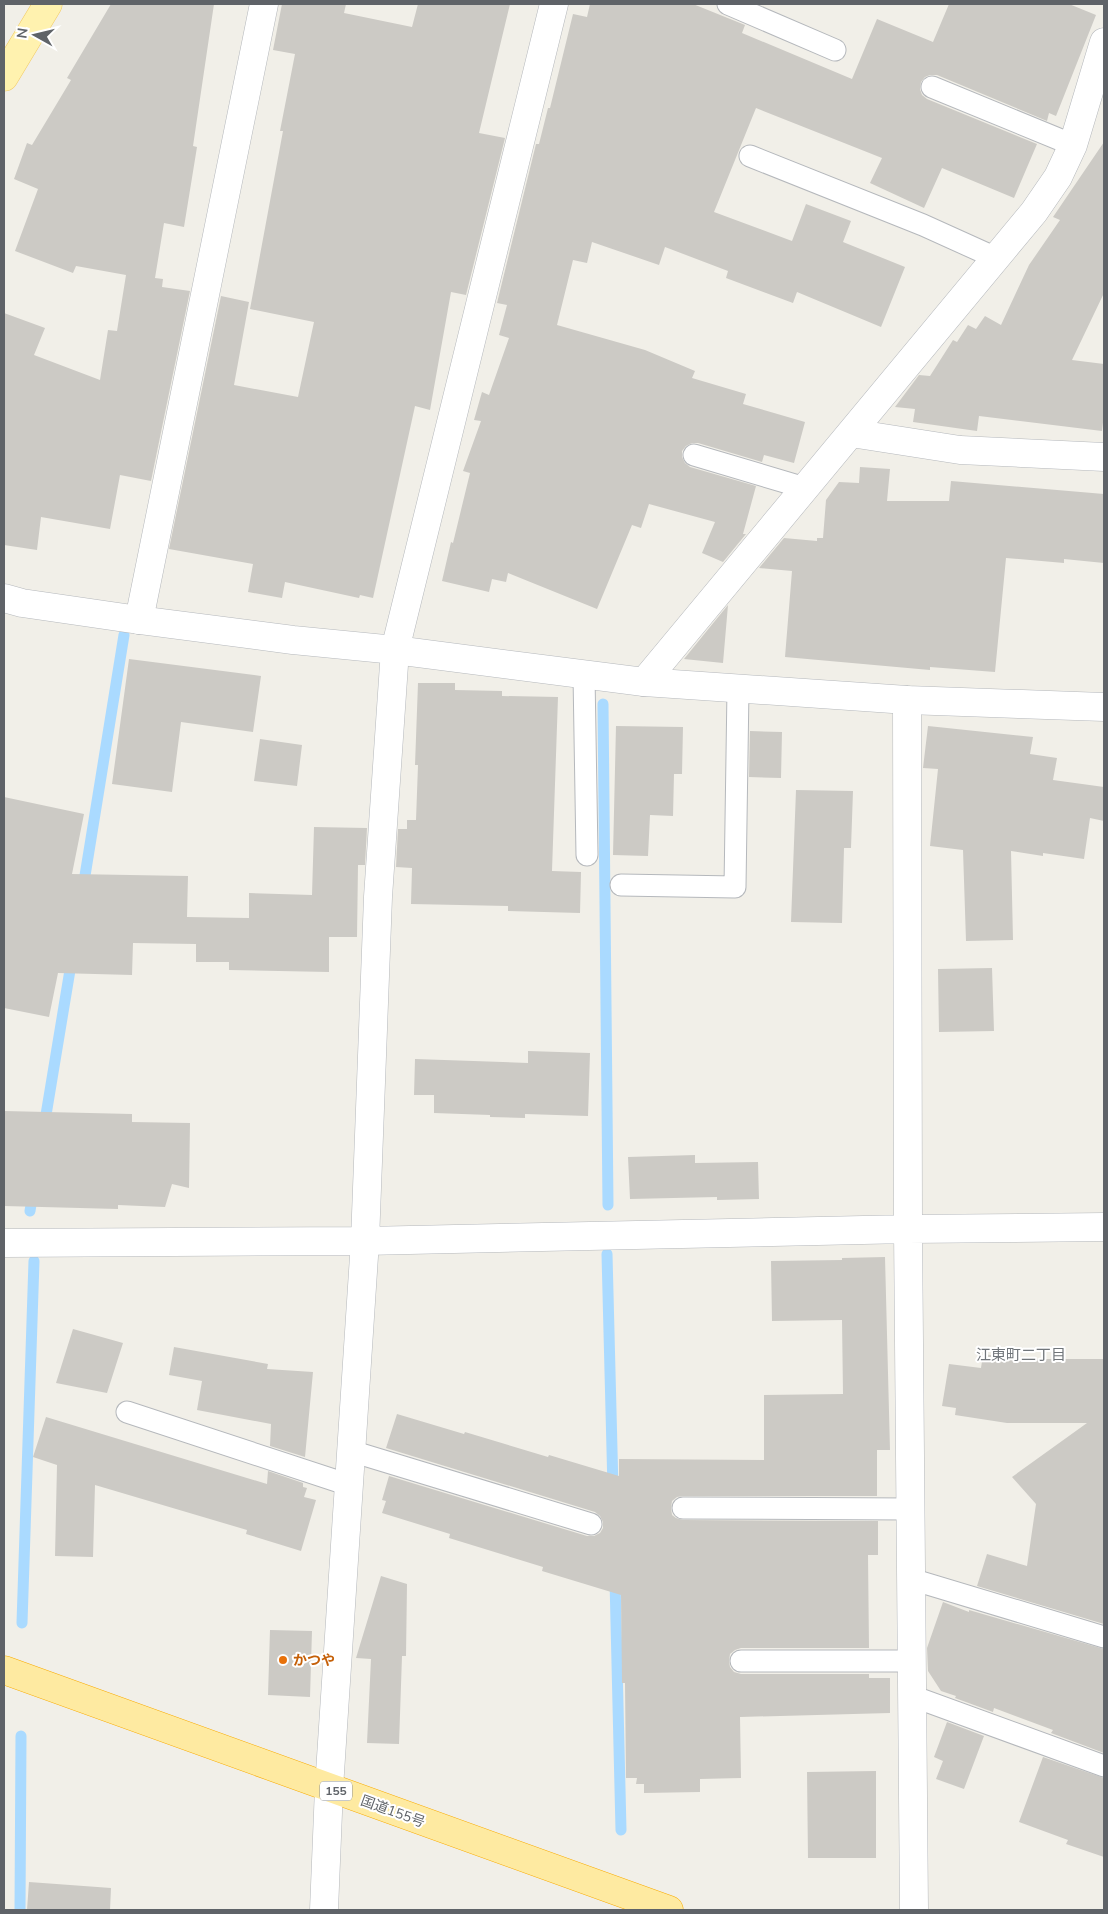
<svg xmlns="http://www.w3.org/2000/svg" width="1108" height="1914" font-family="'Nunito Sans','Noto Sans JP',sans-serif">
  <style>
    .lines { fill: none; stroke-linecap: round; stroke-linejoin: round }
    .stream { stroke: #aadaff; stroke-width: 11 }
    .building { fill: #cccac5 }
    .service-casing { stroke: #b5b8bc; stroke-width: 23 }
    .minor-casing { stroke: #b5b8bc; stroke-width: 29 }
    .tertiary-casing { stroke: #b5b8bc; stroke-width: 29 }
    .primary-casing { stroke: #f2c960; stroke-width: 29 }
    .trunk-casing { stroke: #f9ab00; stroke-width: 29 }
    .service { stroke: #fff; stroke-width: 21 }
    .minor { stroke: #fff; stroke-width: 28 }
    .tertiary { stroke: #fff; stroke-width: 28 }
    .primary { stroke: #fff2af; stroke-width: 28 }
    .trunk { stroke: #feeaa1; stroke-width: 28 }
    .food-dot { fill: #e8710a; stroke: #fff; stroke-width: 2 }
    .labels { text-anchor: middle; stroke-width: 4; stroke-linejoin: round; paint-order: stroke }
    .shield { fill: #fff; stroke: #8f9295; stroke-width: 1 }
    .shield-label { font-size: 12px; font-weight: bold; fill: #5f6368 }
    .food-label { font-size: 14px; font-weight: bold; fill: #c56008; stroke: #fff; text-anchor: start }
    .street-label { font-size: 14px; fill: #5f6368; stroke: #fff }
    .neighbourhood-label { font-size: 15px; fill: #70757a; stroke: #fff }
  </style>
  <rect width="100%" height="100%" fill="#f1efe8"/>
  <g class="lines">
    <path class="stream" d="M 603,704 L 608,1205
      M 83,888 L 124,635
      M 44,1127 L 72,958
      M 30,1211 L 33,1192
      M 607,1254 L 613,1489
      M 615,1580 L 621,1830
      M 22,1623 L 34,1261
      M 20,1910 L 21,1736"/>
  </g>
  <path class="building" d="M 111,4 L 214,4 L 193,146 L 197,147 L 184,227 L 164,223 L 155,278 L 163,279 L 162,287 L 190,291 L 151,481 L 120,475 L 110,529 L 41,517 L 37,550 L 4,545 L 4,313 L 45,328 L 34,355 L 100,380 L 108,330 L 117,331 L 126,275 L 76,266 L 73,273 L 15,251 L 38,189 L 14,179 L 27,143 L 32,145 L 71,80 L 67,78 Z
    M 282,4 L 346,4 L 344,13 L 412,27 L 418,4 L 510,4 L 479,133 L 505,138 L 466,295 L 451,292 L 430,410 L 415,406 L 373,598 L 360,595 L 359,598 L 285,582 L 282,598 L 248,592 L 253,564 L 169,549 L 221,296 L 249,302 L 234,385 L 298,397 L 314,322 L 250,309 L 283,131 L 280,131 L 295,54 L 273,50 Z
    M 590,4 L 693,4 L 745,25 L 742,33 L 852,79 L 877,19 L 933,42 L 949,4 L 1069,4 L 1096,15 L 1056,116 L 1049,113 L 1047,121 L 937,75 L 930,75 L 925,77 L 921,82 L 920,89 L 922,95 L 927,99 L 1037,144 L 1014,198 L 942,168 L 924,208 L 870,183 L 882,158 L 756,108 L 714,212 L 792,241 L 806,204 L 851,221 L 843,242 L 905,267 L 881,327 L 797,292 L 793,303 L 726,278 L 728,271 L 665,247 L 659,265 L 592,242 L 587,263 L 573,260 L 557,325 L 645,350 L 695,371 L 692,378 L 746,394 L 743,404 L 805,422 L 794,463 L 764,455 L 762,462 L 698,443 L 692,443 L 686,446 L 682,451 L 682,457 L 685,463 L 690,467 L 756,486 L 743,534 L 746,534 L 723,562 L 702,553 L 715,522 L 649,504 L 641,528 L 632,525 L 597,609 L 508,573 L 506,582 L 492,579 L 489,592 L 442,581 L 451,542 L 453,543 L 470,473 L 463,471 L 481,421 L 474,420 L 482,392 L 489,395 L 509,338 L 499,335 L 507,305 L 497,303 L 536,144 L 539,144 L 548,108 L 550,108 L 573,14 L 587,17 Z
    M 1104,142 L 1104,293 L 1072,360 L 1104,364 L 1104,414 L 1102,431 L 979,416 L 977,431 L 913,422 L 915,409 L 895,407 L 919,375 L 930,376 L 953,340 L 957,342 L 968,325 L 976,329 L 985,316 L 1001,325 L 1029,265 L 1060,220 L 1053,217 Z
    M 860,467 L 890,469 L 887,501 L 949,501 L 951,481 L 1104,494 L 1104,563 L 1064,559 L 1064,563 L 1006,558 L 995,672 L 930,667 L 930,670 L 785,657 L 792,571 L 759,568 L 784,538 L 817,541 L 817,538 L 823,538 L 826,500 L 839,482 L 859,483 Z
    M 728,605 L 723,663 L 684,659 L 710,627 Z
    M 129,659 L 261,676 L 253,732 L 181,722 L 172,792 L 112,784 Z
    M 418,683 L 455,683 L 455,690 L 502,691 L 502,696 L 558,697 L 552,871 L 581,872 L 580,913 L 508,911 L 508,906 L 411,904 L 412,868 L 396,867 L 398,829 L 407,829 L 407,820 L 416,820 L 418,765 L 415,765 Z
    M 616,726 L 683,727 L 682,774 L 674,774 L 673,816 L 650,815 L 648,856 L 613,855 Z
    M 928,726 L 1033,737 L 1030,754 L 1057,758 L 1053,780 L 1104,787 L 1104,821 L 1090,818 L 1084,859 L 1043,853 L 1043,856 L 1011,851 L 1013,940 L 966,941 L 963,850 L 930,846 L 938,769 L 923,768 Z
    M 750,731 L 782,732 L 781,778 L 749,777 Z
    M 260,739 L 302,745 L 297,786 L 254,781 Z
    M 796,790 L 853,791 L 851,848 L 844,848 L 842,923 L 791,922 Z
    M 4,797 L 84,814 L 72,874 L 188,876 L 187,917 L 249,918 L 249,893 L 312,895 L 314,827 L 367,828 L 365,865 L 358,865 L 357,937 L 329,937 L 329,972 L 229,970 L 229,962 L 196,962 L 196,944 L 133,943 L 132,975 L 58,973 L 49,1017 L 4,1008 Z
    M 992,968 L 994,1031 L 939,1032 L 938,969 Z
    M 528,1051 L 590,1053 L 588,1116 L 525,1114 L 525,1118 L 490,1117 L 490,1115 L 434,1113 L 434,1095 L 414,1095 L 415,1059 L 528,1063 Z
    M 4,1111 L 132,1114 L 132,1122 L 190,1123 L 189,1188 L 172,1184 L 165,1207 L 118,1205 L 118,1209 L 4,1206 Z
    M 695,1155 L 695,1163 L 758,1162 L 759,1199 L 717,1200 L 717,1197 L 630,1199 L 628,1157 Z
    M 885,1257 L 890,1450 L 877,1450 L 877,1496 L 683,1496 L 677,1497 L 672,1501 L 671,1508 L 672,1515 L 676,1518 L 683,1520 L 878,1521 L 878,1555 L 868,1555 L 869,1648 L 741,1648 L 735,1650 L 730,1654 L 729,1661 L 730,1667 L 734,1672 L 741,1674 L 869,1674 L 869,1678 L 890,1678 L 890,1713 L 740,1717 L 741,1778 L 700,1779 L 700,1792 L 644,1793 L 644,1784 L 636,1784 L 637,1778 L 626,1778 L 625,1683 L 622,1683 L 621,1595 L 542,1571 L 543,1567 L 449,1538 L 450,1534 L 382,1513 L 386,1501 L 382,1500 L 389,1476 L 587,1536 L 594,1536 L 600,1533 L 603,1528 L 603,1522 L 600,1516 L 595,1512 L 386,1448 L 397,1414 L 464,1434 L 465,1432 L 548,1457 L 549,1455 L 619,1476 L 619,1459 L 764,1460 L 764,1395 L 843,1394 L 842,1320 L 772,1321 L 771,1261 L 842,1260 L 842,1258 Z
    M 73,1329 L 123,1343 L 107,1393 L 56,1383 Z
    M 174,1347 L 268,1364 L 267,1369 L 313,1372 L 305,1457 L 270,1446 L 271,1424 L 197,1410 L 202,1381 L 169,1375 Z
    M 983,1354 L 1019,1359 L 1104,1359 L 1104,1624 L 977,1586 L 987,1554 L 1027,1566 L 1036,1504 L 1012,1477 L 1087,1423 L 1007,1423 L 955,1415 L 956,1408 L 942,1406 L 949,1364 L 981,1368 Z
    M 46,1417 L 267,1484 L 268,1471 L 303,1483 L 303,1487 L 307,1488 L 304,1497 L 316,1500 L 301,1551 L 246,1534 L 247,1530 L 95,1485 L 93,1557 L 55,1556 L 57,1465 L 33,1457 Z
    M 381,1576 L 407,1584 L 406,1656 L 402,1656 L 399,1744 L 367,1743 L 371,1659 L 356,1658 Z
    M 943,1602 L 969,1612 L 969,1610 L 1104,1649 L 1104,1753 L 1051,1733 L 1053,1730 L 994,1708 L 993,1712 L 955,1698 L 956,1696 L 941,1691 L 928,1671 L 927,1648 Z
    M 270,1630 L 312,1631 L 310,1697 L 268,1695 Z
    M 947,1722 L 984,1736 L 964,1789 L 936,1779 L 943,1761 L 934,1757 Z
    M 1043,1757 L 1104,1778 L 1104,1857 L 1066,1844 L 1068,1840 L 1019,1822 Z
    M 876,1771 L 876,1858 L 808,1858 L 807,1772 Z
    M 29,1882 L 111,1888 L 110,1910 L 27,1910 Z"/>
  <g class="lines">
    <defs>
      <path id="service" d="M 728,4 L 835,50
        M 932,87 L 1073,145
        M 750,156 L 923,225 L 996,258
        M 694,455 L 805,488
        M 584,675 L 587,855
        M 621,885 L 735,887 L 738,689
        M 127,1412 L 349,1485
        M 351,1451 L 591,1524
        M 683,1508 L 910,1509
        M 911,1579 L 1104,1637
        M 741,1661 L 912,1661
        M 912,1696 L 1104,1766"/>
      <path id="minor" d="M 851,433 L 960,450 L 1104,457
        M 139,620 L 264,4
        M 644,682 L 1034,212 L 1058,177 L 1073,145 L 1104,42
        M 907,700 L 908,1229 L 914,1910
        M 4,1243 L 365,1241 L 908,1229 L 1104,1227
        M 324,1910 L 329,1788 L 365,1241 L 378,897 L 395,650 L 554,4"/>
      <path id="tertiary" d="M 4,598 L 22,603 L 139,620 L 293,640 L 395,650 L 644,682 L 907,700 L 1104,707"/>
      <path id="primary" d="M 4,77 L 48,4"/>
      <path id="trunk" d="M 4,1670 L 669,1910"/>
    </defs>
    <use href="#service" class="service-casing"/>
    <use href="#minor" class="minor-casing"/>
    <use href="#tertiary" class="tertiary-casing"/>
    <use href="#primary" class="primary-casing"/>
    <use href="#trunk" class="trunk-casing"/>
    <use href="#service" class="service"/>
    <use href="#minor" class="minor"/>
    <use href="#tertiary" class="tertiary"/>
    <use href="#primary" class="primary"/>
    <use href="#trunk" class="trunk"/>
  </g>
  <circle class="food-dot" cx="283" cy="1660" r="5"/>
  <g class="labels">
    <rect class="shield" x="320" y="1781.5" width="32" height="19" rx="4"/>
    <g class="shield-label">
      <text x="336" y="1795">155</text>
    </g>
    <g class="food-label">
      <text x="293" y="1665">かつや</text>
    </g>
    <g class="street-label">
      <text transform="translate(393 1811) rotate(20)" y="5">国道155号</text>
    </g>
    <g class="neighbourhood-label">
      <text x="1021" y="1360">江東町二丁目</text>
    </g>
  </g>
  <rect width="1108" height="1914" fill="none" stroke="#5f6368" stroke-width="10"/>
  <g transform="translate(35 35) rotate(278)" stroke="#ffffff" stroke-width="4" paint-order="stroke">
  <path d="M0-4L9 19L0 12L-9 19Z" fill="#5f6368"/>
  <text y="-8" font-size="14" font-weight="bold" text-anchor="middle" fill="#5f6368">N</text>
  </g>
</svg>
